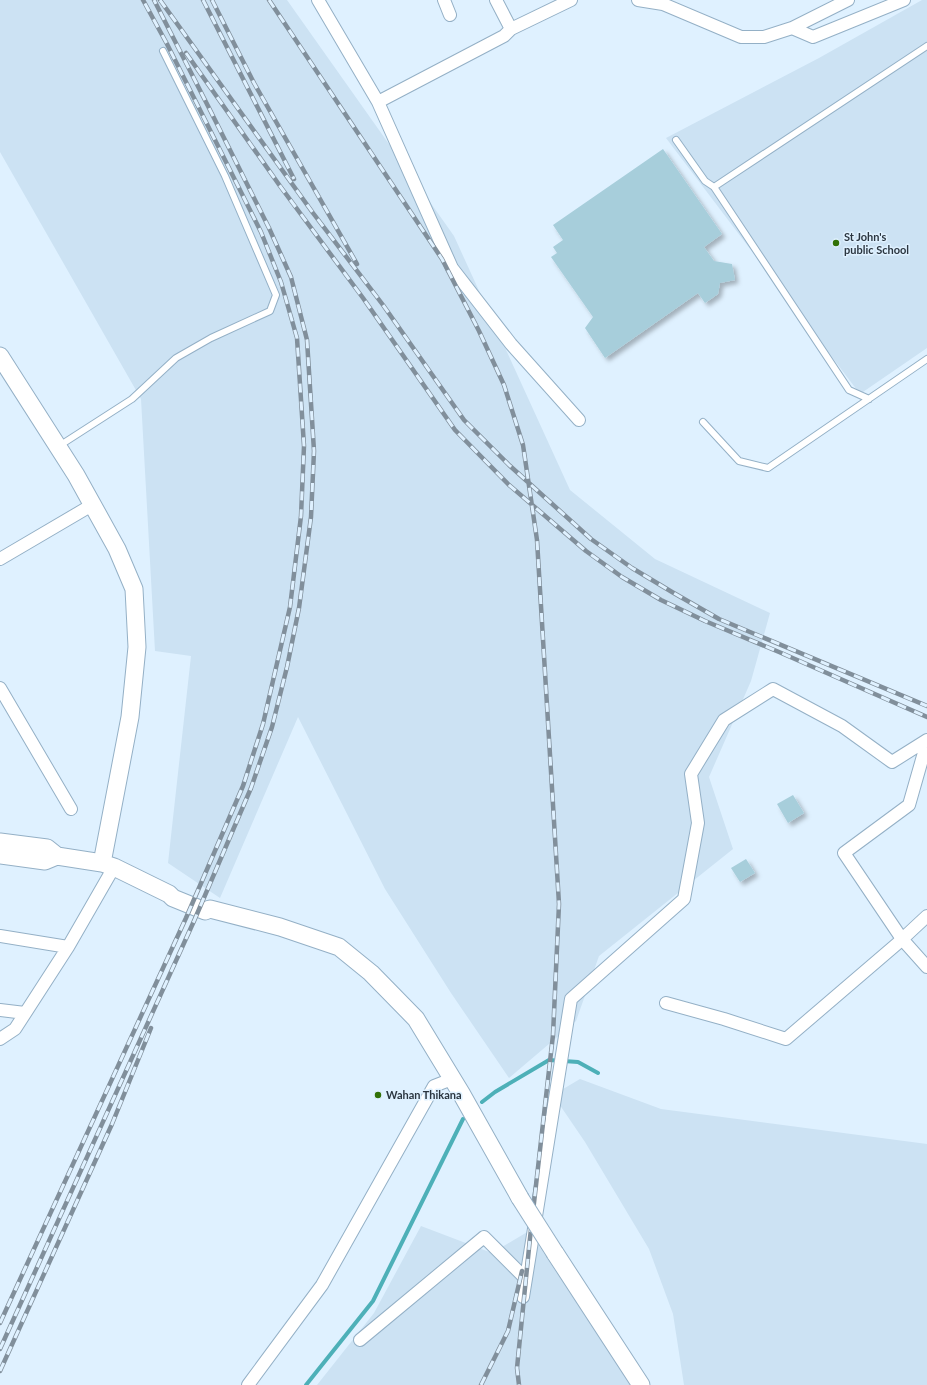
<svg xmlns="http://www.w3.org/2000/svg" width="927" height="1385" font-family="Lato,sans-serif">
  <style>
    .built { fill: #cce2f3 }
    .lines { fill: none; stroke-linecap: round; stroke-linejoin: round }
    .stream { stroke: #4db0b8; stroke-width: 4 }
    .building { fill: #a7cedb; filter: url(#shadow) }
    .service-casing { stroke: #94b0c6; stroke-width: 8 }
    .minor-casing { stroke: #94b0c6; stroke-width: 14 }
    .secondary-casing { stroke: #94b0c6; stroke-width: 19 }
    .service { stroke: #fff; stroke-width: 6 }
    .minor { stroke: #fff; stroke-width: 12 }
    .secondary { stroke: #fff; stroke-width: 17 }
    .rail-casing { stroke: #818f9b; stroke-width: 4.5 }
    .rail { stroke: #dff1ff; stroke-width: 3; stroke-dasharray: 9; stroke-linecap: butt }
    .secondary-bridge-casing { stroke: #94b0c6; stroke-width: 19; stroke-linecap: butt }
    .secondary-bridge { stroke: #fff; stroke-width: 17 }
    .poi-dot { fill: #317107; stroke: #dff1ff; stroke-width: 1.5 }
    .labels { text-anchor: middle; stroke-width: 3; stroke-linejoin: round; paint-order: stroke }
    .poi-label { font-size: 11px; font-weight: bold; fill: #2b3640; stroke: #dff1ff; text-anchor: start }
  </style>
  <defs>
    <filter id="shadow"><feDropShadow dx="3.5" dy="3.5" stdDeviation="2" flood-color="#0004"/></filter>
  </defs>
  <rect width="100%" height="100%" fill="#dff1ff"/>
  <path class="built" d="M 0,0 L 287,0 L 454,236 L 570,490 L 655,559 L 770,613 L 751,681 L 709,777 L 733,849 L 599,956 L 576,1021 L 509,1078 L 451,993 L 385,889 L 298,717 L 220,898 L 168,863 L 191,656 L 155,651 L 141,399 L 0,152 Z
    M 922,0 L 927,0 L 927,348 L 860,394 L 666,138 L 819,58 Z
    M 580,1079 L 661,1109 L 927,1144 L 927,1385 L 684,1385 L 673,1314 L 649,1249 L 585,1142 L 553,1095 Z
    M 421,1226 L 492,1253 L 529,1231 L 631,1385 L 317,1385 L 374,1313 Z"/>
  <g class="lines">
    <path class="stream" d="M 482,1102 L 495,1092 L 549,1060 L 578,1062 L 598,1073
      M 306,1385 L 373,1301 L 463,1119"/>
  </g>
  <path class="building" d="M 663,149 L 722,234 L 704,247 L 714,261 L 732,264 L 735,280 L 720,283 L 718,294 L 705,303 L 698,293 L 605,358 L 585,328 L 593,317 L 551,257 L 557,253 L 553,247 L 563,240 L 553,225 Z
    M 793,795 L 804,813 L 788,823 L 777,804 Z
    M 746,859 L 755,873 L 740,882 L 731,868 Z"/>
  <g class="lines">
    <defs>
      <path id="service" d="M 676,140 L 705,181 L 714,187 L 849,390 L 869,399
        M 714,187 L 927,46
        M 703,422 L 739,461 L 768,468 L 927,359
        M 59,446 L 132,399 L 176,358 L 211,338 L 270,311 L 276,295 L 225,176 L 163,51"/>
      <path id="minor" d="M 318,0 L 378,102
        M 444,0 L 450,15
        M 496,0 L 511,29
        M 571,0 L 511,29 L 504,36 L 378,102 L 452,268 L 511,344 L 579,420
        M 638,0 L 663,4 L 741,37 L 764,37 L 792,28 L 813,37 L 904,0
        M 792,28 L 848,0
        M 0,559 L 92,505
        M 0,688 L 71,809
        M 927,742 L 909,805 L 844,853 L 902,939 L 927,967
        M 0,936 L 68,947
        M 666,1003 L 724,1019 L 786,1039 L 898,943 L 927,916
        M 0,1010 L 25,1013
        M 0,1039 L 15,1029 L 68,947 L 114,867
        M 523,1297 L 571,999 L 684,899 L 698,823 L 691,774 L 724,720 L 773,689 L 842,726 L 892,762 L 927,740
        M 360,1340 L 484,1237 L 526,1279
        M 248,1385 L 322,1285 L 434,1086 L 452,1079"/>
      <path id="secondary" d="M 0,356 L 76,475 L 117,549 L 134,589 L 137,647 L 130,717 L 102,863
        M 0,842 L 47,848 L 57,856 L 102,863 L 114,867 L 169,894 L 173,898 L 205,911 L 210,909 L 280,927 L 339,947 L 371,973 L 416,1019 L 461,1093 L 520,1198
        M 0,855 L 45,861 L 57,856
        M 555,1253 L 641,1385"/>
    </defs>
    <use href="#service" class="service-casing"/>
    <use href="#minor" class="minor-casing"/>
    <use href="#secondary" class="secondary-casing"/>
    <use href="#service" class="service"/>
    <use href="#minor" class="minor"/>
    <use href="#secondary" class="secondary"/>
    <defs>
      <path id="rail" d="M 160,0 L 313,213 L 383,305 L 464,420 L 509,465 L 591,539 L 632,568 L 672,592 L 719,619 L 927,706
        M 203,0 L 294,179
        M 212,0 L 254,83 L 357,264
        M 269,0 L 442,259 L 479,331 L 504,385 L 523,445 L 537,540 L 559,904 L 553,1035 L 530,1238 L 517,1368 L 519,1385
        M 186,53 L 280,186 L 363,298 L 455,430 L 509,485 L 586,551 L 622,577 L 661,600 L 705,621 L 779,652 L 927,717
        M 0,1323 L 186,918 L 243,786 L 263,724 L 290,607 L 301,516 L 304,446 L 297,338 L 281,282 L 261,232 L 167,44 L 143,0
        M 0,1349 L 194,921 L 251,788 L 272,727 L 287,667 L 299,608 L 311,517 L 314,451 L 307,340 L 291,277 L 269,228 L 208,106 L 154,0
        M 0,1371 L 112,1124 L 151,1028
        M 481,1385 L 508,1331 L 522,1271"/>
    </defs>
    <use href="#rail" class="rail-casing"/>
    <use href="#rail" class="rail"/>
    <defs>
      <path id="secondary-bridge" d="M 520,1198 L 555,1253"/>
    </defs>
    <use href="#secondary-bridge" class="secondary-bridge-casing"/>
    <use href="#secondary-bridge" class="secondary-bridge"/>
  </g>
  <g class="poi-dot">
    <circle cx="836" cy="243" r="4"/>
    <circle cx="378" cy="1095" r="4"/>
  </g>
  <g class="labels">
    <g class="poi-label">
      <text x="844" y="241">St John's<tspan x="844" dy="13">public School</tspan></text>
      <text x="386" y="1099">Wahan Thikana</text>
    </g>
  </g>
</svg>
